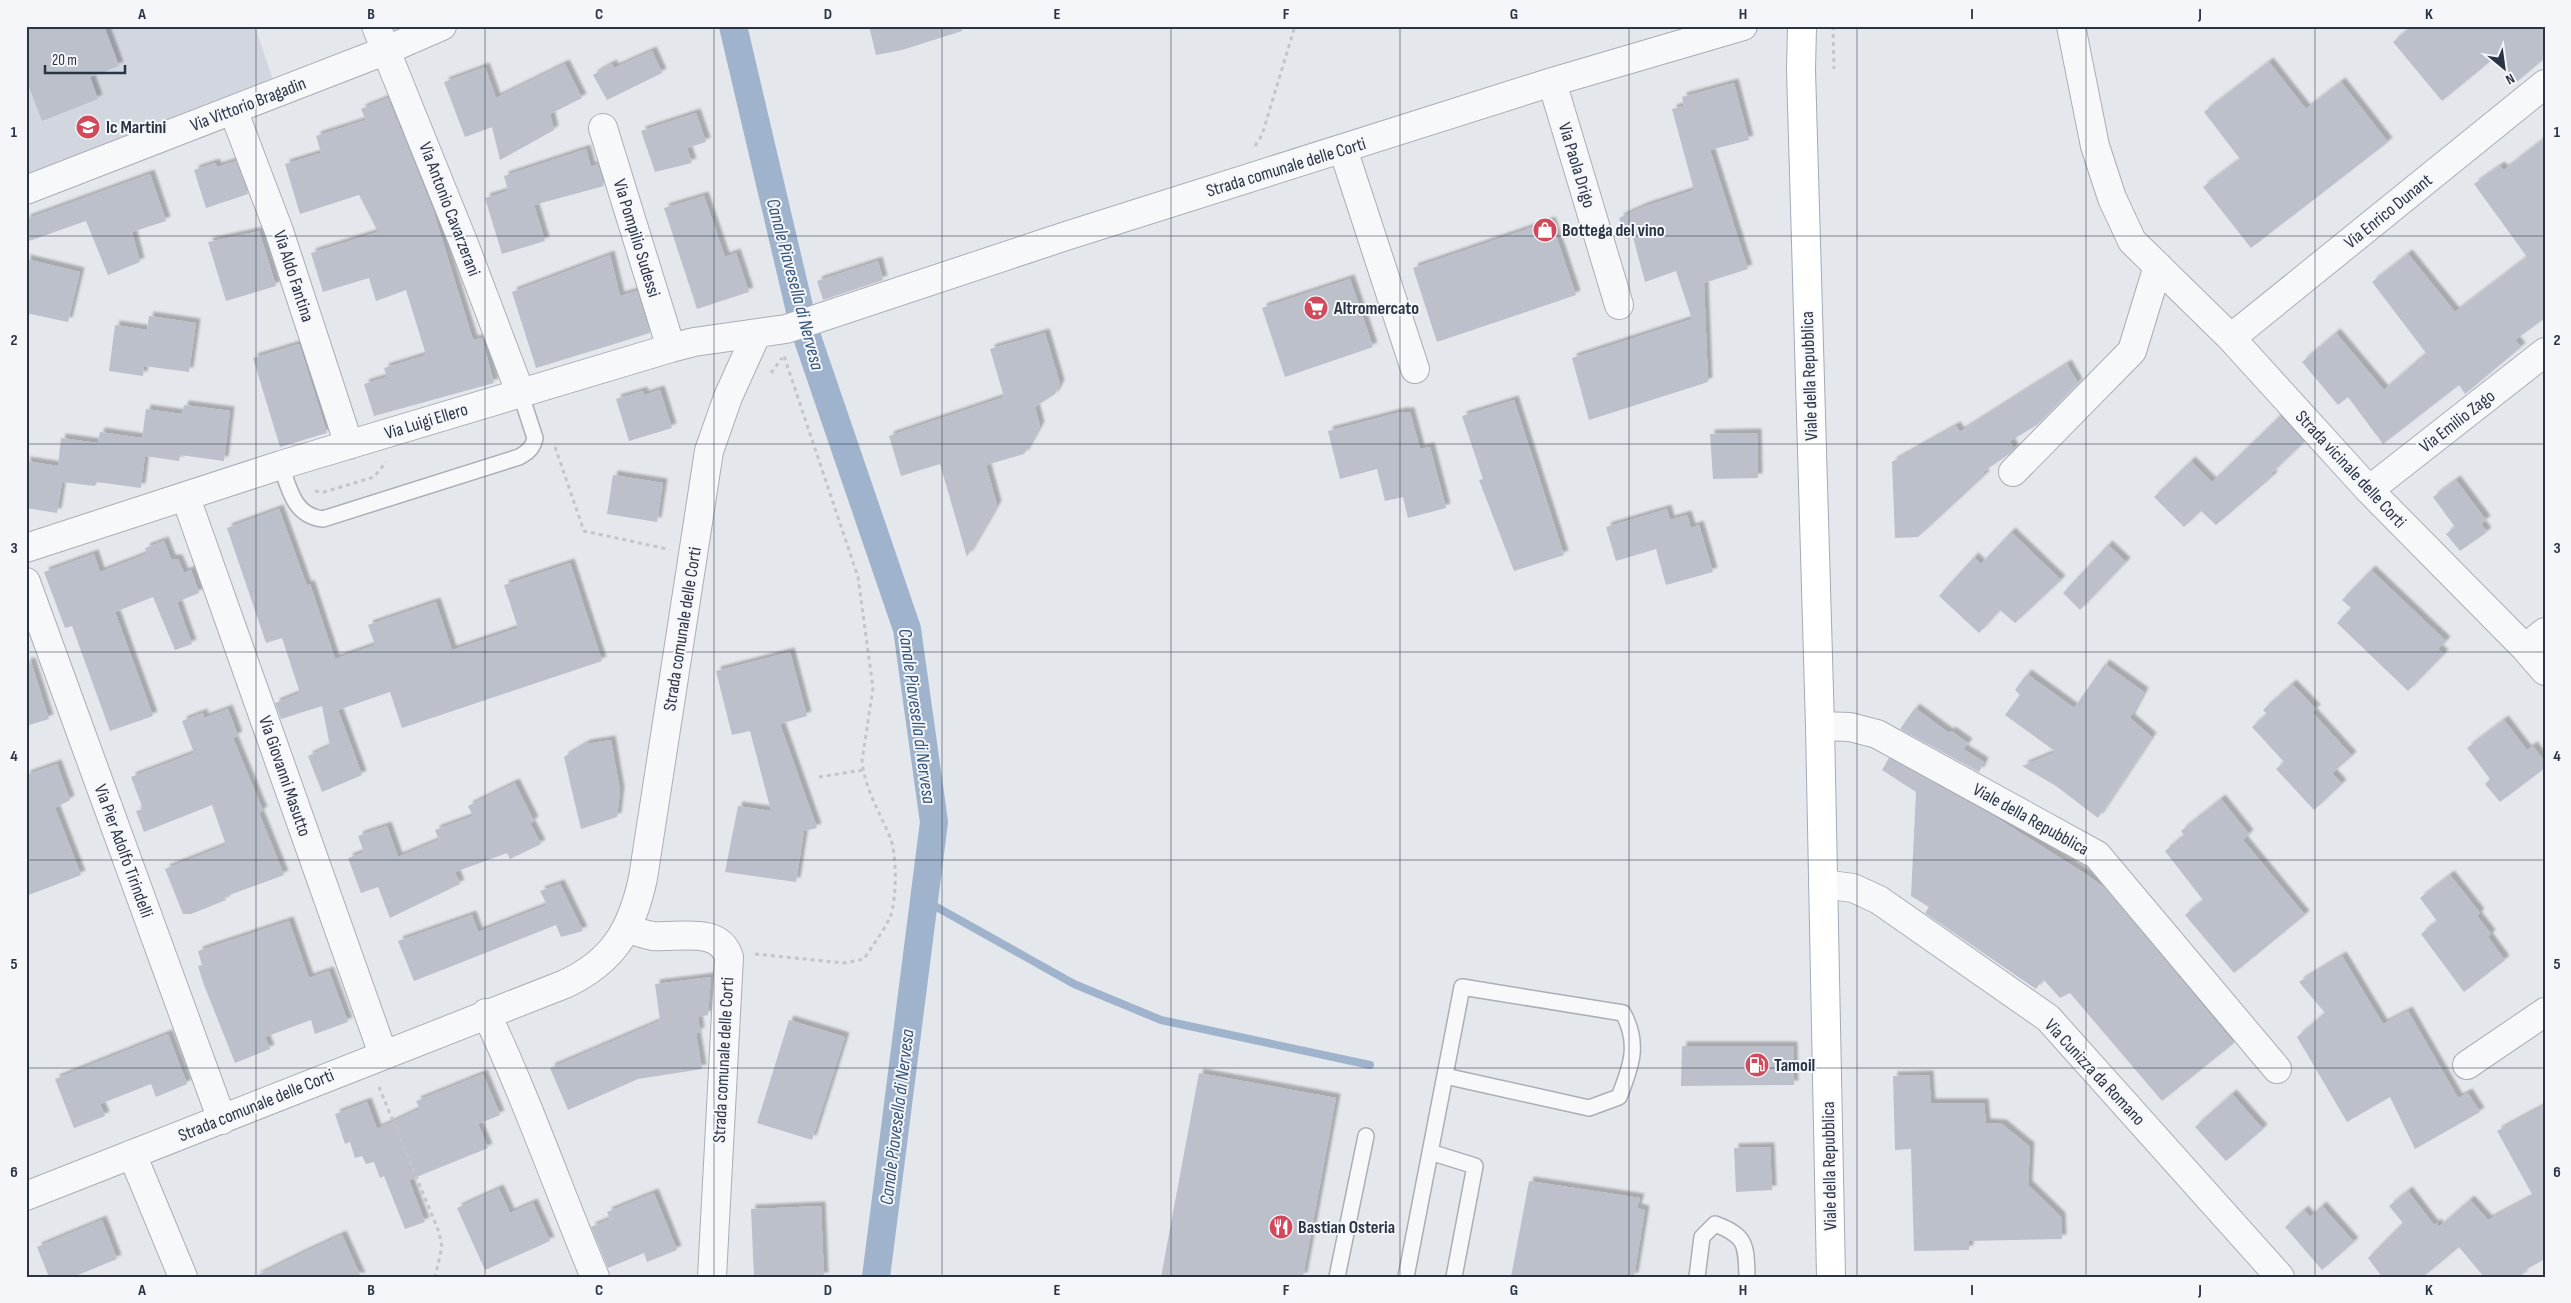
<svg xmlns="http://www.w3.org/2000/svg" width="2571" height="1303" font-family="'Sofia Sans Condensed',sans-serif">
  <style>
    .built { fill: #d2d6de }
    .lines { fill: none; stroke-linecap: round; stroke-linejoin: round }
    .stream { stroke: #9fb4cc; stroke-width: 8 }
    .canal { stroke: #9fb4cc; stroke-width: 28 }
    .building { fill: #bbc0ca; filter: url(#shadow) }
    .lane-casing { stroke: #a9aeb7; stroke-width: 18 }
    .street-casing { stroke: #a9aeb7; stroke-width: 30 }
    .primary-casing { stroke: #a3abb8; stroke-width: 30 }
    .path { stroke: #c2c5cb; stroke-width: 3; stroke-dasharray: 4 4; stroke-linecap: butt }
    .lane { stroke: #f7f8fa; stroke-width: 15 }
    .street { stroke: #f7f8fa; stroke-width: 28 }
    .primary { stroke: #fff; stroke-width: 28 }
    .grid { fill: none; stroke: #2b3445; stroke-width: 1; stroke-opacity: 0.55 }
    .labels { text-anchor: middle; stroke-width: 4; stroke-linejoin: round; paint-order: stroke }
    .street-label { font-size: 18px; fill: #2b3445; stroke: #f4f6f9 }
    .poi-label { font-size: 18px; font-weight: bold; fill: #2b3445; stroke: #f4f6f9; text-anchor: start }
    .water-label { font-size: 19px; font-style: italic; fill: #34527a; stroke: #f4f6f9 }
    .neatline { fill: none; stroke: #2b3445; stroke-width: 2 }
    .grid-label { font-size: 16px; text-anchor: middle; font-weight: bold; fill: #2b3445 }
  </style>
  <defs>
    <filter id="shadow"><feDropShadow dx="4.5" dy="-4.5" stdDeviation="1" flood-color="#0004"/></filter>
  </defs>
  <rect width="100%" height="100%" fill="#e4e7ec"/>
  <path class="built" d="M 26,26 L 255,26 L 273,80 L 26,174 Z"/>
  <g class="lines">
    <path class="stream" d="M 924,900 L 1074,984 L 1161,1020 L 1370,1065"/>
    <path class="canal" d="M 733,26 L 804,328 L 907,629 L 934,822 L 876,1277"/>
  </g>
  <path class="building" d="M 26,26 L 104,26 L 119,66 L 90,77 L 98,99 L 42,121 L 26,79 Z
    M 869,26 L 961,26 L 962,31 L 902,50 L 876,55 Z
    M 2412,26 L 2545,26 L 2545,58 L 2514,84 L 2493,59 L 2442,101 L 2393,42 Z
    M 652,51 L 662,73 L 607,100 L 593,75 L 612,64 L 614,68 Z
    M 2269,62 L 2306,109 L 2341,82 L 2388,142 L 2251,248 L 2203,187 L 2240,159 L 2204,112 Z
    M 565,64 L 582,98 L 550,114 L 554,130 L 500,160 L 492,127 L 465,137 L 444,82 L 485,67 L 496,98 Z
    M 1734,83 L 1749,140 L 1710,150 L 1748,269 L 1704,283 L 1708,382 L 1589,420 L 1572,358 L 1692,319 L 1676,271 L 1645,282 L 1633,237 L 1625,239 L 1619,218 L 1643,207 L 1694,190 L 1672,109 L 1684,106 L 1682,97 Z
    M 388,98 L 433,210 L 473,340 L 482,338 L 494,383 L 374,416 L 364,384 L 387,377 L 384,368 L 426,355 L 406,290 L 376,301 L 369,278 L 323,292 L 311,253 L 378,232 L 359,195 L 300,214 L 285,164 L 321,153 L 316,136 L 366,120 L 361,109 Z
    M 696,113 L 706,142 L 687,148 L 692,163 L 655,172 L 641,131 Z
    M 2545,138 L 2545,318 L 2515,340 L 2521,347 L 2465,394 L 2459,385 L 2383,444 L 2348,397 L 2338,405 L 2302,362 L 2336,333 L 2384,390 L 2426,353 L 2372,282 L 2408,254 L 2455,312 L 2527,257 L 2474,184 L 2500,166 L 2504,170 Z
    M 586,149 L 591,167 L 598,164 L 604,186 L 534,205 L 545,241 L 502,254 L 485,198 L 508,191 L 504,176 Z
    M 236,161 L 248,194 L 206,208 L 194,170 L 215,163 L 217,167 Z
    M 150,174 L 166,221 L 132,232 L 140,262 L 108,275 L 86,221 L 26,242 L 26,219 Z
    M 704,196 L 725,257 L 736,253 L 749,292 L 697,309 L 664,208 Z
    M 1551,221 L 1576,295 L 1437,342 L 1413,268 Z
    M 259,231 L 276,286 L 226,301 L 208,242 Z
    M 610,255 L 620,296 L 637,291 L 650,333 L 536,368 L 512,292 Z
    M 26,259 L 80,272 L 68,322 L 26,313 Z
    M 878,261 L 883,280 L 823,300 L 817,281 Z
    M 1350,279 L 1373,347 L 1285,377 L 1262,308 Z
    M 149,316 L 196,323 L 189,372 L 144,366 L 143,376 L 109,371 L 115,325 L 147,330 Z
    M 1045,333 L 1060,384 L 1055,394 L 1035,407 L 1040,426 L 1024,454 L 986,465 L 997,505 L 967,557 L 940,464 L 901,476 L 889,436 L 1004,397 L 990,349 Z
    M 299,344 L 327,433 L 280,447 L 253,358 Z
    M 2067,364 L 2078,383 L 2037,425 L 2010,441 L 2014,449 L 2009,454 L 1983,472 L 1985,475 L 1918,537 L 1895,538 L 1892,462 L 1956,426 L 1960,432 Z
    M 660,390 L 672,428 L 629,441 L 616,399 L 643,391 L 644,395 Z
    M 1514,400 L 1564,555 L 1514,571 L 1479,480 L 1483,479 L 1462,416 Z
    M 184,405 L 230,411 L 224,461 L 180,455 L 179,461 L 145,456 L 141,488 L 97,482 L 95,486 L 62,482 L 57,513 L 26,508 L 26,461 L 58,466 L 61,438 L 98,443 L 100,432 L 142,438 L 146,409 L 182,414 Z
    M 1401,412 L 1410,412 L 1420,449 L 1430,447 L 1446,508 L 1408,518 L 1403,497 L 1385,501 L 1377,469 L 1340,479 L 1328,431 Z
    M 2280,416 L 2304,442 L 2271,474 L 2273,476 L 2216,525 L 2201,511 L 2184,527 L 2154,497 L 2191,461 L 2212,482 Z
    M 1757,433 L 1758,478 L 1713,479 L 1710,434 Z
    M 613,475 L 663,483 L 657,522 L 607,514 Z
    M 2456,480 L 2486,520 L 2481,524 L 2487,532 L 2460,551 L 2446,534 L 2455,527 L 2433,497 Z
    M 279,509 L 307,586 L 310,584 L 335,659 L 375,645 L 368,625 L 436,602 L 452,650 L 518,628 L 504,585 L 570,563 L 602,661 L 402,728 L 390,692 L 338,710 L 362,775 L 322,792 L 308,756 L 330,746 L 322,706 L 281,719 L 275,703 L 300,693 L 282,638 L 266,643 L 227,528 Z
    M 1667,509 L 1670,520 L 1687,515 L 1691,528 L 1699,525 L 1713,572 L 1666,585 L 1656,549 L 1616,561 L 1606,527 Z
    M 2011,532 L 2061,580 L 2015,623 L 2000,610 L 1979,633 L 1939,596 L 1974,557 L 1981,564 Z
    M 164,541 L 171,559 L 178,559 L 184,573 L 191,570 L 199,593 L 177,602 L 192,644 L 175,650 L 153,597 L 115,612 L 153,716 L 110,731 L 72,626 L 65,628 L 44,572 L 94,554 L 100,572 L 147,554 L 145,548 Z
    M 2108,545 L 2126,562 L 2080,610 L 2063,593 Z
    M 2371,570 L 2446,641 L 2438,649 L 2444,654 L 2408,691 L 2337,623 L 2351,608 L 2342,600 Z
    M 790,652 L 807,716 L 780,724 L 817,828 L 804,831 L 796,882 L 725,872 L 738,806 L 771,811 L 750,731 L 732,735 L 716,671 Z
    M 31,662 L 49,719 L 26,726 L 26,663 Z
    M 2105,664 L 2144,692 L 2130,718 L 2152,737 L 2098,818 L 2056,786 L 2022,766 L 2056,752 L 2005,715 L 2020,695 L 2015,690 L 2027,674 L 2074,708 Z
    M 2292,684 L 2316,709 L 2312,712 L 2352,756 L 2332,773 L 2342,784 L 2314,810 L 2276,769 L 2284,762 L 2252,727 L 2267,714 L 2263,710 Z
    M 1915,708 L 1949,733 L 1951,731 L 1968,743 L 1963,749 L 1984,762 L 1979,772 L 1900,729 Z
    M 228,709 L 238,736 L 233,738 L 263,811 L 259,813 L 284,875 L 224,897 L 226,900 L 191,914 L 183,914 L 165,869 L 226,845 L 212,805 L 144,832 L 136,811 L 143,809 L 131,777 L 194,753 L 182,721 L 203,713 L 204,718 Z
    M 2504,720 L 2527,750 L 2533,746 L 2545,762 L 2545,768 L 2500,802 L 2485,784 L 2490,779 L 2467,748 Z
    M 611,740 L 620,791 L 617,817 L 581,829 L 564,757 L 586,744 Z
    M 1889,758 L 1995,817 L 2084,873 L 2105,888 L 2234,1043 L 2162,1101 L 2070,993 L 2060,998 L 2043,979 L 2036,989 L 1925,913 L 1929,907 L 1911,896 L 1916,792 L 1882,770 Z
    M 57,764 L 70,800 L 55,808 L 81,875 L 26,896 L 26,775 Z
    M 515,783 L 534,821 L 530,823 L 541,844 L 510,859 L 507,853 L 455,872 L 460,884 L 390,918 L 378,887 L 361,893 L 348,858 L 364,852 L 358,836 L 387,826 L 398,857 L 439,840 L 435,830 L 473,816 L 468,806 Z
    M 2221,799 L 2249,834 L 2243,840 L 2305,915 L 2234,973 L 2185,915 L 2203,900 L 2165,851 L 2184,835 L 2181,831 Z
    M 2450,875 L 2480,913 L 2477,916 L 2491,934 L 2488,937 L 2505,960 L 2464,992 L 2421,934 L 2437,921 L 2420,898 Z
    M 560,884 L 583,931 L 561,937 L 556,925 L 414,981 L 398,941 L 472,915 L 478,932 L 547,905 L 540,891 Z
    M 289,921 L 309,978 L 329,971 L 348,1022 L 315,1034 L 311,1020 L 265,1037 L 270,1049 L 235,1063 L 204,985 L 198,966 L 202,965 L 198,951 Z
    M 2342,956 L 2383,1024 L 2408,1011 L 2458,1098 L 2468,1093 L 2480,1112 L 2415,1149 L 2390,1097 L 2347,1122 L 2297,1037 L 2325,1013 L 2299,982 Z
    M 711,977 L 708,1015 L 698,1017 L 700,1032 L 696,1033 L 702,1069 L 638,1079 L 568,1110 L 550,1068 L 660,1021 L 655,984 Z
    M 789,1020 L 845,1037 L 812,1140 L 757,1123 Z
    M 168,1034 L 187,1084 L 156,1097 L 151,1084 L 100,1104 L 105,1116 L 74,1128 L 55,1079 Z
    M 1682,1046 L 1793,1046 L 1794,1085 L 1681,1086 Z
    M 1199,1073 L 1336,1098 L 1303,1277 L 1161,1277 Z
    M 483,1074 L 500,1115 L 478,1124 L 488,1148 L 409,1180 L 425,1222 L 405,1229 L 384,1176 L 380,1178 L 374,1162 L 366,1164 L 362,1156 L 355,1158 L 350,1142 L 345,1144 L 335,1114 L 367,1102 L 377,1129 L 420,1109 L 416,1101 Z
    M 1929,1075 L 1931,1103 L 1984,1103 L 1986,1123 L 2002,1124 L 2030,1147 L 2028,1185 L 2061,1217 L 2062,1239 L 1969,1241 L 1969,1250 L 1914,1251 L 1911,1149 L 1895,1150 L 1893,1076 Z
    M 2232,1094 L 2263,1129 L 2226,1161 L 2195,1127 Z
    M 2545,1105 L 2545,1259 L 2525,1270 L 2521,1277 L 2484,1277 L 2459,1247 L 2423,1277 L 2382,1277 L 2368,1258 L 2403,1223 L 2389,1206 L 2408,1191 L 2434,1225 L 2437,1223 L 2439,1227 L 2470,1200 L 2488,1220 L 2533,1196 L 2497,1131 Z
    M 1770,1147 L 1772,1190 L 1736,1192 L 1734,1148 Z
    M 1529,1181 L 1640,1198 L 1637,1208 L 1645,1210 L 1634,1277 L 1511,1277 Z
    M 499,1189 L 510,1213 L 533,1203 L 550,1241 L 485,1270 L 457,1208 Z
    M 654,1193 L 677,1250 L 647,1262 L 644,1253 L 608,1268 L 591,1227 L 610,1219 L 607,1212 Z
    M 821,1206 L 824,1277 L 754,1277 L 751,1209 Z
    M 2322,1206 L 2354,1242 L 2322,1270 L 2285,1227 L 2304,1210 L 2310,1217 Z
    M 102,1220 L 117,1259 L 73,1277 L 49,1277 L 37,1247 Z
    M 342,1235 L 361,1277 L 254,1277 L 303,1253 Z"/>
  <g class="lines">
    <defs>
      <path id="lane" d="M 281,465 C 289,489 294,516 323,519 L 519,457 C 528,452 533,448 535,438 L 520,392
        M 1430,1152 L 1475,1166 L 1454,1277
        M 1337,1277 L 1366,1136
        M 1406,1277 L 1462,987 L 1623,1013 C 1640,1044 1631,1067 1619,1097 L 1589,1108 L 1445,1076
        M 1697,1277 L 1702,1237 L 1715,1224 C 1747,1236 1746,1245 1747,1277"/>
      <path id="street" d="M 376,26 L 464,244 L 520,392
        M 2071,26 L 2095,146 L 2112,198 L 2132,241 L 2231,338 L 2369,490 L 2525,648 L 2545,671
        M 1552,82 L 1619,305
        M 233,110 L 279,231 L 349,445
        M 603,128 L 671,348
        M 1343,149 L 1415,369
        M 26,190 L 387,50 L 442,26
        M 2231,338 L 2545,84
        M 2013,472 L 2132,351 L 2158,266
        M 2369,490 L 2545,352
        M 186,498 L 383,1054
        M 26,548 L 281,465 L 671,348 L 694,342 L 786,329 L 1066,236 L 1552,82 L 1743,26
        M 26,582 L 222,1120
        M 2525,648 L 2545,632
        M 1820,726 L 1850,727 L 1877,734 L 2097,855 L 2277,1069
        M 1823,884 L 1853,888 L 1879,900 L 2048,1018 L 2280,1277
        M 627,929 C 636,931 645,935 653,936 C 679,938 719,926 729,957 L 712,1277
        M 486,1013 C 527,1099 558,1189 595,1277
        M 2467,1065 L 2545,1012
        M 132,1154 L 183,1277
        M 26,1196 L 565,984 C 614,961 632,929 643,878 L 709,451 L 728,397 L 756,335"/>
      <path id="primary" d="M 1802,26 L 1801,70 L 1820,726 L 1831,1277"/>
    </defs>
    <use href="#lane" class="lane-casing"/>
    <use href="#street" class="street-casing"/>
    <use href="#primary" class="primary-casing"/>
    <path class="path" d="M 1833,26 L 1834,69
      M 1255,146 L 1262,135 L 1295,26
      M 771,373 L 782,358
      M 555,447 L 584,531 L 667,549
      M 315,491 L 324,492 L 374,477 L 386,462
      M 819,777 L 863,770
      M 755,954 L 844,963 L 864,959 C 872,946 884,931 890,917 C 897,900 897,853 890,837 C 879,811 865,789 862,761 L 873,688 L 858,577 L 784,356
      M 379,1087 L 439,1232 L 442,1247 L 435,1277"/>
    <use href="#lane" class="lane"/>
    <use href="#street" class="street"/>
    <use href="#primary" class="primary"/>
  </g>
  <path class="grid" d="M 256,26 L 256,1277M 485,26 L 485,1277M 714,26 L 714,1277M 942,26 L 942,1277M 1171,26 L 1171,1277M 1400,26 L 1400,1277M 1629,26 L 1629,1277M 1857,26 L 1857,1277M 2086,26 L 2086,1277M 2315,26 L 2315,1277M 26,236 L 2545,236M 26,444 L 2545,444M 26,652 L 2545,652M 26,860 L 2545,860M 26,1068 L 2545,1068"/>
  <defs>
    <symbol id="school-disc" viewBox="-11 -11 22 22"><circle r="9.5" fill="#d1495b" stroke="#f4f6f9"/><path d="M0-5L7-2L0 1L-7-2ZM-4 1L0 2.5L4 1V4Q0 6-4 4Z" fill="#fff"/></symbol>
    <symbol id="shop-disc" viewBox="-11 -11 22 22"><circle r="9.5" fill="#d1495b" stroke="#f4f6f9"/><path d="M-5-2.5h2.3a2.7 3.5 0 0 1 5.4 0H5L5.5 6h-11ZM-1.5-2.5h3a1.5 2.3 0 0 0-3 0Z" fill="#fff"/></symbol>
    <symbol id="supermarket-disc" viewBox="-11 -11 22 22"><circle r="9.5" fill="#d1495b" stroke="#f4f6f9"/><path d="M-6-5.5h2.5l.6 2H6L4.5 2H-2.5L-4.4-4H-6ZM-1.5 3.2a1.3 1.3 0 1 0 .1 0ZM3 3.2a1.3 1.3 0 1 0 .1 0Z" fill="#fff"/></symbol>
    <symbol id="fuel-disc" viewBox="-11 -11 22 22"><circle r="9.5" fill="#d1495b" stroke="#f4f6f9"/><path d="M-5.5-6h7V0h2V4h1.3V-2.5L3-4.5l.8-.8L6-3V5H2.5V1h-1V6h-7ZM-4.2-4.7v3.2H.2V-4.7Z" fill="#fff"/></symbol>
    <symbol id="restaurant-disc" viewBox="-11 -11 22 22"><circle r="9.5" fill="#d1495b" stroke="#f4f6f9"/><path d="M-5-6h1v4h1v-4h1v4h1v-4h1v5L-1.5 .5V6h-2V.5L-5-1ZM5-6V6H3V1.5H1.5Q1.5-4 5-6Z" fill="#fff"/></symbol>
  </defs>
  <g fill-rule="evenodd">
    <use href="#school-disc" x="74" y="113" width="28" height="28"/>
    <use href="#shop-disc" x="1531" y="216" width="28" height="28"/>
    <use href="#supermarket-disc" x="1302" y="294" width="28" height="28"/>
    <use href="#fuel-disc" x="1743" y="1051" width="28" height="28"/>
    <use href="#restaurant-disc" x="1267" y="1213" width="28" height="28"/>
  </g>
  <g class="labels">
    <g class="street-label">
      <text transform="translate(248 104) rotate(-21)" y="6">Via Vittorio Bragadin</text>
      <text transform="translate(1577 165) rotate(73)" y="6">Via Paola Drigo</text>
      <text transform="translate(1286 167) rotate(-17)" y="6">Strada comunale delle Corti</text>
      <text transform="translate(450 209) rotate(69)" y="6">Via Antonio Cavarzerani</text>
      <text transform="translate(2388 211) rotate(-39)" y="6">Via Enrico Dunant</text>
      <text transform="translate(637 238) rotate(73)" y="6">Via Pompilio Sudessi</text>
      <text transform="translate(294 276) rotate(72)" y="6">Via Aldo Fantina</text>
      <text transform="translate(1809 376) rotate(-92)" y="6">Viale della Repubblica</text>
      <text transform="translate(426 421) rotate(-17)" y="6">Via Luigi Ellero</text>
      <text transform="translate(2457 421) rotate(-38)" y="6">Via Emilio Zago</text>
      <text transform="translate(2351 469) rotate(47)" y="6">Strada vicinale delle Corti</text>
      <text transform="translate(682 629) rotate(-81)" y="6">Strada comunale delle Corti</text>
      <text transform="translate(285 776) rotate(71)" y="6">Via Giovanni Masutto</text>
      <text transform="translate(2031 819) rotate(29)" y="6">Viale della Repubblica</text>
      <text transform="translate(124 851) rotate(70)" y="6">Via Pier Adolfo Tirindelli</text>
      <text transform="translate(723 1060) rotate(-87)" y="6">Strada comunale delle Corti</text>
      <text transform="translate(2095 1072) rotate(47)" y="6">Via Cunizza da Romano</text>
      <text transform="translate(256 1105) rotate(-22)" y="6">Strada comunale delle Corti</text>
      <text transform="translate(1829 1166) rotate(-91)" y="6">Viale della Repubblica</text>
    </g>
    <g class="poi-label">
      <text x="106" y="133">Ic Martini</text>
      <text x="1562" y="236">Bottega del vino</text>
      <text x="1334" y="314">Altromercato</text>
      <text x="1774" y="1071">Tamoil</text>
      <text x="1298" y="1233">Bastian Osteria</text>
    </g>
    <g class="water-label">
      <text transform="translate(796 284) rotate(75)" y="7">Canale Piavesella di Nervesa</text>
      <text transform="translate(918 716) rotate(82)" y="7">Canale Piavesella di Nervesa</text>
      <text transform="translate(896 1117) rotate(-83)" y="7">Canale Piavesella di Nervesa</text>
    </g>
  </g>
  <rect width="2571" height="1303" fill="none" stroke="#f4f6f9" stroke-width="55"/>
  <g transform="translate(2504 68) rotate(151)" stroke="#f4f6f9" stroke-width="4" paint-order="stroke">
  <path d="M0-4L9 19L0 12L-9 19Z" fill="#2b3445"/>
  <text y="-8" font-size="14" font-weight="bold" text-anchor="middle" fill="#2b3445">N</text>
  </g>
  <path d="M45 65v8h80v-8" fill="none" stroke="#2b3445" stroke-width="2.5"/>
  <text x="52" y="65" font-size="15" fill="#2b3445" stroke="#f4f6f9" stroke-width="4" paint-order="stroke">20 m</text>
  <rect x="28" y="28" width="2516" height="1248" class="neatline"/>
  <g class="grid-label">
    <text x="142" y="19">A</text>
    <text x="371" y="19">B</text>
    <text x="599" y="19">C</text>
    <text x="828" y="19">D</text>
    <text x="1057" y="19">E</text>
    <text x="1286" y="19">F</text>
    <text x="1514" y="19">G</text>
    <text x="1743" y="19">H</text>
    <text x="1972" y="19">I</text>
    <text x="2200" y="19">J</text>
    <text x="2429" y="19">K</text>
    <text x="14" y="137">1</text>
    <text x="2557" y="137">1</text>
    <text x="14" y="345">2</text>
    <text x="2557" y="345">2</text>
    <text x="14" y="553">3</text>
    <text x="2557" y="553">3</text>
    <text x="14" y="761">4</text>
    <text x="2557" y="761">4</text>
    <text x="14" y="969">5</text>
    <text x="2557" y="969">5</text>
    <text x="14" y="1177">6</text>
    <text x="2557" y="1177">6</text>
    <text x="142" y="1295">A</text>
    <text x="371" y="1295">B</text>
    <text x="599" y="1295">C</text>
    <text x="828" y="1295">D</text>
    <text x="1057" y="1295">E</text>
    <text x="1286" y="1295">F</text>
    <text x="1514" y="1295">G</text>
    <text x="1743" y="1295">H</text>
    <text x="1972" y="1295">I</text>
    <text x="2200" y="1295">J</text>
    <text x="2429" y="1295">K</text>
  </g>
</svg>
